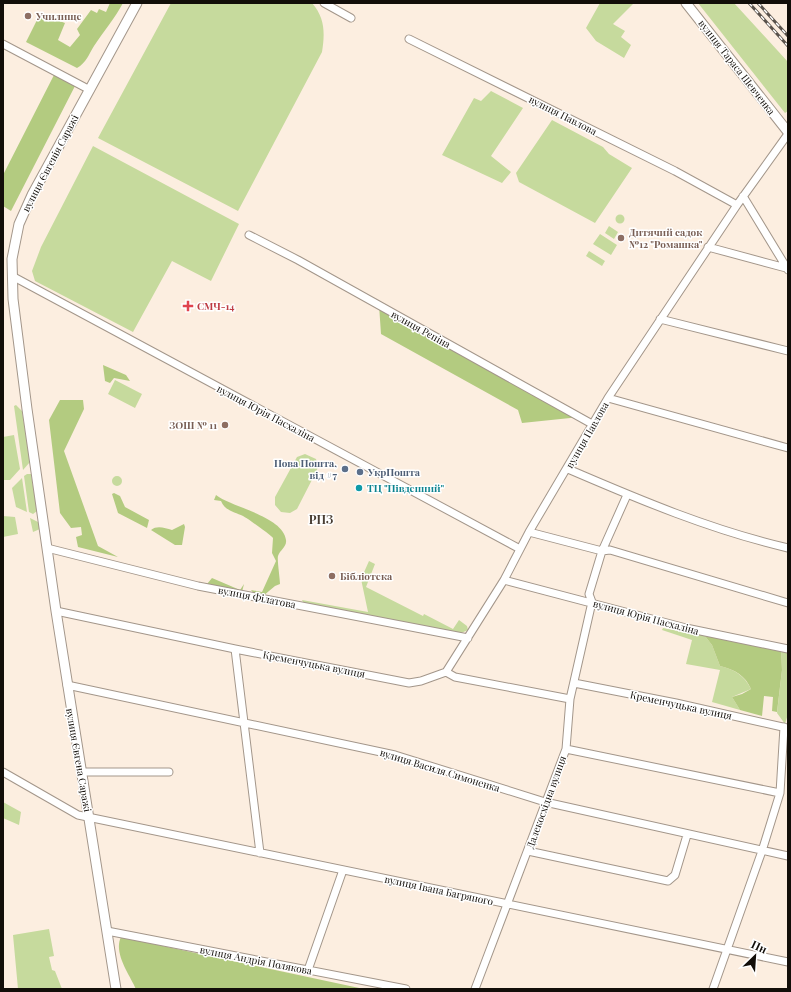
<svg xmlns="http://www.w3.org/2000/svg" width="791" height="992" font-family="'Playfair Display',serif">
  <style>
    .green { fill: #c6da9d }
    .forest { fill: #b3cb80 }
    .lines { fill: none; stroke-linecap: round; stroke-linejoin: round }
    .minor-casing { stroke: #a3968a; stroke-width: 9 }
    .major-casing { stroke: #a3968a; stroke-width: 11 }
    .minor { stroke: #fff; stroke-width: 7 }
    .major { stroke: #fff; stroke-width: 9 }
    .rail-casing { stroke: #59524b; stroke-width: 3 }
    .rail { stroke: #fff; stroke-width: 1.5; stroke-dasharray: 4.5; stroke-linecap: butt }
    .education-dot { fill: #8d6e63; stroke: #fff; stroke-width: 1.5 }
    .health-dot { fill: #e0444e; stroke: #fff; stroke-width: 1.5 }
    .service-dot { fill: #5c6f8a; stroke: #fff; stroke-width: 1.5 }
    .culture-dot { fill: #0f9aa8; stroke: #fff; stroke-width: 1.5 }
    .labels { text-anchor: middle; stroke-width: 3; stroke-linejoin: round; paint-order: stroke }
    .education-label { font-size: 10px; font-weight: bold; fill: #785e54; stroke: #fff; text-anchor: start }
    .street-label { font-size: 10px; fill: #120e09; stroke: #fff }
    .health-label { font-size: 10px; font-weight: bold; fill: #be3a42; stroke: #fff; text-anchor: start }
    .service-label { font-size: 10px; font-weight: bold; fill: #4e5e75; stroke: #fff; text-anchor: end }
    .culture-label { font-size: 10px; font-weight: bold; fill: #0d838f; stroke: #fff; text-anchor: start }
    .quarter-label { font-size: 12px; font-weight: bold; fill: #483d32; stroke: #fff }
  </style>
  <rect width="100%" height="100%" fill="#fceee0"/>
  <path class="green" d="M 171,3 L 312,3 C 325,18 325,33 322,52 L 238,211 L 98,138 Z
    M 600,3 L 634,3 L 613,24 L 625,31 L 621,37 L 631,45 L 624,58 L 596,41 L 586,28 Z
    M 698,3 L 734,3 L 788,62 L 788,111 L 785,113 Z
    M 491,91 L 523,108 L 491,156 L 511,172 L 502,183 L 442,155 L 474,98 L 481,101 Z
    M 552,120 L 603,147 L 609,154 L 632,168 L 595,223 L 519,182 L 516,173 Z
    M 93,146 L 239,224 L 211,281 L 172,261 L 133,332 L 35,281 L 32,271 L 41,247 Z
    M615.5 219a4.5 4.5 0 1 1 9 0a4.5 4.5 0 1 1-9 0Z
    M 609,226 L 618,232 L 614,239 L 605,233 Z
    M 600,234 L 617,245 L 611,255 L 593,244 Z
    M 589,251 L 605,261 L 602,266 L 586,256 Z
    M 115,380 L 142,394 L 135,408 L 108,394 Z
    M 16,405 L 22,411 L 30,462 L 23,470 L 14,406 Z
    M 14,435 L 20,469 L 10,480 L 3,480 L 3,437 Z
    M 305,454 L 316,459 L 318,466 L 317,470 L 297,509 L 290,513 L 281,512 L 275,505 L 275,497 L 297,457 Z
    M 27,474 L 31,474 L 37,511 L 33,514 L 29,512 L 24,476 Z
    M112 481a5 5 0 1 1 10 0a5 5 0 1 1-10 0Z
    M 22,478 L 27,512 L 16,507 L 12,488 Z
    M 3,516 L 15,517 L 18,534 L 3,537 Z
    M 30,518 L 38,522 L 40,529 L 33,532 Z
    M 369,561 L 375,564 L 366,587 L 423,616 L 424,614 L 453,629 L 459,620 L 467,626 L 468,630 L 459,634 L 304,604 L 302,600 L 368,612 L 361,579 Z
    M 663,628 L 678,631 L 686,628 L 701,631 L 712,645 L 720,666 C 735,670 744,675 751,689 L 732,697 L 740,710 L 712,702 L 720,670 L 686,664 L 692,640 L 662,630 Z
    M 781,648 L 788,649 L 788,714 L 785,724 L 777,713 L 782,670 Z
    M 3,802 L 21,812 L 19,825 L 3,818 Z
    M 49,929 L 54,956 L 49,957 L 52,970 L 55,971 L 62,989 L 18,989 L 13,935 Z"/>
  <path class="forest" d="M 110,3 L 123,3 C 115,18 104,31 94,46 C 89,54 86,63 77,68 L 26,42 L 40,14 L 65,23 L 58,40 L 70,47 L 80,35 L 77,29 L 91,10 L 97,13 L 99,9 L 106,12 Z
    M 54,75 L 75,86 L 11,211 L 3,206 L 3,175 Z
    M 379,305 L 580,417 L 522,423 L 518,410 L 381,334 Z
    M 103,365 L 126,375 L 130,381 L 114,378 L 110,383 L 105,381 Z
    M 60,400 L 83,400 L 84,409 L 64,451 L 98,546 L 118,557 L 78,547 L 76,537 L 82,535 L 81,527 L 71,528 L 60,513 L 49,420 Z
    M 114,493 L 120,496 L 125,507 L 149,520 L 147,528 L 118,513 L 112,494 Z
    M 216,495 C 233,508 283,516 286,540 C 287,547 280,550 278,556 C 277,560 280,579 280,584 L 275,586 L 263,596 L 255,595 L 251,590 L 262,592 L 276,561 L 272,553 L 273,538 C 271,535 247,518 243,516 C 235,512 225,511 221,501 L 214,500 Z
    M 184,524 L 185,527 L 182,545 L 175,545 L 151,530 C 157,525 165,528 172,530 Z
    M 212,578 L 240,590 L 244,584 L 242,592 L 207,584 Z
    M 701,631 L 781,648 L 782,670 L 777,712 L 772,711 L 773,697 L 764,696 L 762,716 L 740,710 L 732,697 L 742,694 L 751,689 C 745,675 735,670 720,666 L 712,645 Z
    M 121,937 L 364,989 L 136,989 C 130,975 113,953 121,937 Z"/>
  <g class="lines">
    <defs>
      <path id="minor" d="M 324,3 L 351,18
        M 409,39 L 675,171 L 737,205
        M 3,44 L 90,90
        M 743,196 L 788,270
        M 249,235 L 298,260 L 592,424
        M 708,247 L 786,268
        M 12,276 L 520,549
        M 660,319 L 788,351
        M 608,398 L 788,448
        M 568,469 C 640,500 711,530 788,548
        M 529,532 L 602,551 L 610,550 L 788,603
        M 47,548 L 198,586 L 468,638
        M 504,580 L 686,628 L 788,649
        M 56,611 L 235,649 L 409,683 L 421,681 L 446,672 L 455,677 L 570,699
        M 235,649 L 260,853
        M 446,672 L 504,580 L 529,532 L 608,398 L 737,205 L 788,134
        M 574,683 L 676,703 L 787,728
        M 67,685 L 395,755 L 545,802 L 788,856
        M 566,749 L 780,793
        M 3,772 L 78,815 L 788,962
        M 81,772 L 169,772
        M 528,851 L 668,881 L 675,875 L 687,835
        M 107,931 L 406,989
        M 308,970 L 343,870
        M 475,989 L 566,749 L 570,699 L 592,602 L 589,594 L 602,551 L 627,495
        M 713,989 L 762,851 L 780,793 L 784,727"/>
      <path id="major" d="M 686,3 L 788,132
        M 116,989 L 56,611 L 27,409 L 13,299 L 12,259 L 19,224 L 32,195 L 137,3"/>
    </defs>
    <use href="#minor" class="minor-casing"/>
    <use href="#major" class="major-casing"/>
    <use href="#minor" class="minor"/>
    <use href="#major" class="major"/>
    <defs>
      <path id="rail" d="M 749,3 L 788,46
        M 758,3 L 788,36"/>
    </defs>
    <use href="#rail" class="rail-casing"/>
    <use href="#rail" class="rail"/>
  </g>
  <g class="education-dot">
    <circle cx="28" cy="16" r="4"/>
    <circle cx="621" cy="238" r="4"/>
    <circle cx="225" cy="425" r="4"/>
    <circle cx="332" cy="576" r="4"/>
  </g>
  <path class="health-dot" d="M186 300h4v4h4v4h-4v4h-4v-4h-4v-4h4z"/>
  <g class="service-dot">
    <circle cx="345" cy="469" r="4"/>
    <circle cx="360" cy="472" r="4"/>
  </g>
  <circle class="culture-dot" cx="359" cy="488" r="4"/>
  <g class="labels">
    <g class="education-label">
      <text x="36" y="20">Училище</text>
      <text x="629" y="236">Дитячий садок<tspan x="629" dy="12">№12 "Ромашка"</tspan></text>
      <text x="217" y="429" text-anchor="end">ЗОШ № 11</text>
      <text x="340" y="580">Бібліотека</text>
    </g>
    <g class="street-label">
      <text transform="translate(737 67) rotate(52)" y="4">вулиця Тараса Шевченка</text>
      <text transform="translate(563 115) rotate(27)" y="4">вулиця Павлова</text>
      <text transform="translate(50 163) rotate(-62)" y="4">вулиця Євгенія Саражі</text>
      <text transform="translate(421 329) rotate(29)" y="4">вулиця Рєпіна</text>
      <text transform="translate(266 413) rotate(28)" y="4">вулиця Юрія Пасхаліна</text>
      <text transform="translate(587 435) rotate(-60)" y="4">вулиця Павлова</text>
      <text transform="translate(257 597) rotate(11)" y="4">вулиця Філатова</text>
      <text transform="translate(646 617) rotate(15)" y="4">вулиця Юрія Пасхаліна</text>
      <text transform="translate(314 664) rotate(11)" y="4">Кременчуцька вулиця</text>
      <text transform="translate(681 705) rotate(12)" y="4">Кременчуцька вулиця</text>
      <text transform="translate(79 760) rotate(80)" y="4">вулиця Євгена Саражі</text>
      <text transform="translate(440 770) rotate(17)" y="4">вулиця Василя Симоненка</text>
      <text transform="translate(546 802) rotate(-70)" y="4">Далекосхідна вулиця</text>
      <text transform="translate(439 890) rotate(12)" y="4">вулиця Івана Багряного</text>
      <text transform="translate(256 960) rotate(11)" y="4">вулиця Андрія Полякова</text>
    </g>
    <g class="health-label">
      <text x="197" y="310">СМЧ-14</text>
    </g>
    <g class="service-label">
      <text x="337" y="467">Нова Пошта,<tspan x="337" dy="12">від #7</tspan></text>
      <text x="368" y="476" text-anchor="start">УкрПошта</text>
    </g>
    <g class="culture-label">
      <text x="367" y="492">ТЦ "Південний"</text>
    </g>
    <g class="quarter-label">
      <text x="321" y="524">РПЗ</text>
    </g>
  </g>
  <rect width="791" height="992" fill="none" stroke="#120e09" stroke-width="8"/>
  <g transform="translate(755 956) rotate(25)" stroke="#ffffff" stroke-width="3" paint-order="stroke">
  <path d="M0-3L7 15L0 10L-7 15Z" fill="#120e09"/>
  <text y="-6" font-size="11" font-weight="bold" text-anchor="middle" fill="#120e09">Пн</text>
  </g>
</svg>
